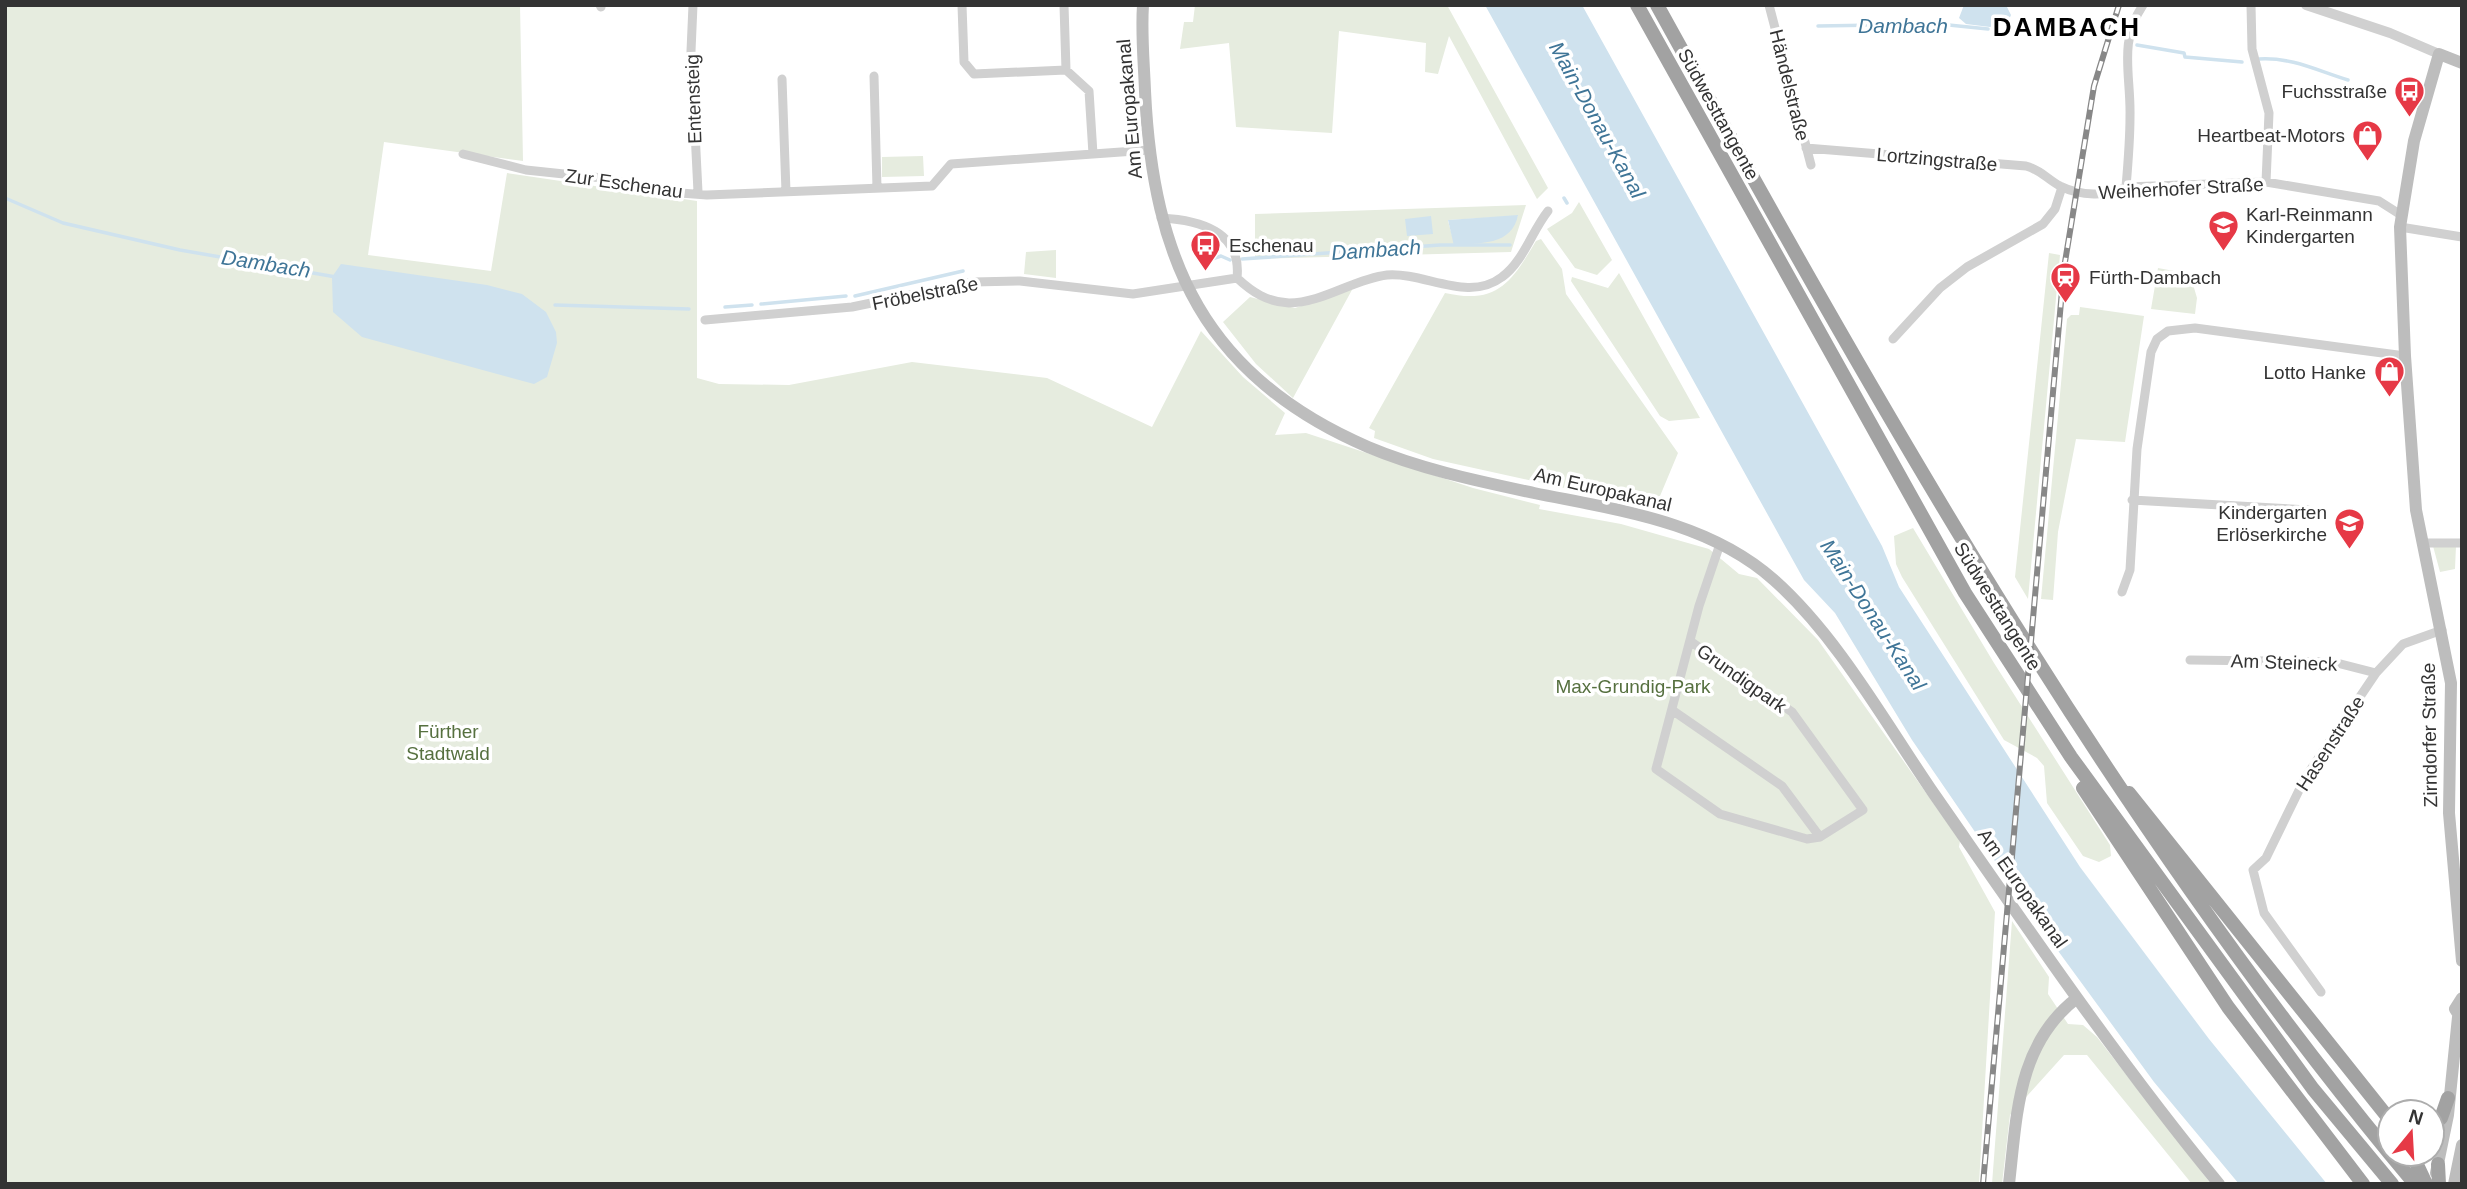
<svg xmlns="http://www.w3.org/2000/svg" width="2467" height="1189" font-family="Arial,sans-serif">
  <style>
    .green { fill: #e6ecdf; fill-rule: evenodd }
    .water { fill: #cfe2ee }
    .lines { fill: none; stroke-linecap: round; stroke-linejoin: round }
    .stream { stroke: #cfe2ee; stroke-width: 3.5 }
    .minor { stroke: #d0d0d0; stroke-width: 9 }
    .tertiary { stroke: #d0d0d0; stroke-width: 10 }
    .secondary { stroke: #bdbdbd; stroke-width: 12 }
    .trunk { stroke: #a2a2a2; stroke-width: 14 }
    .rail-casing { stroke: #888; stroke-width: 6 }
    .rail { stroke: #fff; stroke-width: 3.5; stroke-dasharray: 10; stroke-linecap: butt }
    .labels { text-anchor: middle; stroke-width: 7; stroke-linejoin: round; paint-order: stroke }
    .street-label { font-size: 19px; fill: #333; stroke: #fff }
    .poi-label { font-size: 19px; fill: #333; stroke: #fff; text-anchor: end }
    .park-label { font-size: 19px; fill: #56703f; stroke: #fff }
    .water-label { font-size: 21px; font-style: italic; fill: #3f7597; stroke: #fff }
    .district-label { font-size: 26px; font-weight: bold; letter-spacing: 2px; fill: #000; stroke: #fff }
  </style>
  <rect width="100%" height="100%" fill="#fff"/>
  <path class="green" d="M 5,5 L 520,5 L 523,161 L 384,142 L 368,255 L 491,271 L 507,173 L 697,201 L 697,378 L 719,384 L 789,385 L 912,362 L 1047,378 L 1152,427 L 1201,331 L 1243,377 L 1285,413 L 1275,435 L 1306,433 L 1473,488 L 1540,505 L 1539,509 L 1621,524 L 1709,549 L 1739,574 L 1757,578 L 1818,640 L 1960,841 L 1959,847 L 1995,912 L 1979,1184 L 5,1184 Z
    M 1195,5 L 1447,5 L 1548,188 L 1537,199 L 1449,36 L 1438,74 L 1425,72 L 1426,43 L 1339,31 L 1332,133 L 1236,127 L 1229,43 L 1180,49 L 1184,22 L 1193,22 Z
    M 923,156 L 924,176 L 882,177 L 882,157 Z
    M 1579,202 L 1612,260 L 1597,275 L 1575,268 L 1547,229 L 1572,213 Z
    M 1526,205 L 1511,252 L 1255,259 L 1255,214 ZM 1518,216 L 1455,246 L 1448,221 L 1448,220 Z
    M 1541,239 L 1562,269 L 1566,294 L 1678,453 L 1655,508 L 1433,459 L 1374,438 L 1375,431 L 1369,428 L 1445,293 C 1498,305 1512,281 1536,241 Z
    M 1056,250 L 1056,278 L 1024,274 L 1026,252 Z
    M 2049,253 L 2060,255 L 2028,599 L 2015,577 Z
    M 2158,268 L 2190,274 L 2197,298 L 2195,314 L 2151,309 Z
    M 1619,273 L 1700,418 L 1669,421 L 1660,416 L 1571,281 L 1572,277 L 1608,288 Z
    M 1353,288 L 1293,398 L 1256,364 L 1223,322 L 1250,297 L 1295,308 Z
    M 2080,307 L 2144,316 L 2125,442 L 2076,439 L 2058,532 L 2053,600 L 2041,599 L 2067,319 L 2071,315 L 2079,315 Z
    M 1913,528 L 1994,663 L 2110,845 L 2111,856 L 2099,862 L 2083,856 L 2047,803 L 2044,766 L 2037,758 L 2004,740 L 1902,577 L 1896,564 L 1894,536 Z
    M 2433,546 L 2456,546 L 2455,569 L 2440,572 Z
    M 2012,921 L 2049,977 L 2048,994 L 2068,1024 L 2083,1025 L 2097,1037 L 2211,1184 L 2192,1184 L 2087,1055 L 2064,1055 L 2010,1115 L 2002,1184 L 1992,1184 Z"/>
  <path class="water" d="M 1485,5 L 1582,5 L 1882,546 L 1899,587 L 2080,867 L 2209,1039 L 2327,1184 L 2239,1184 L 2154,1082 L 2034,918 L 1912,740 L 1835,613 L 1804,580 Z
    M 1964,5 L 2006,5 L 2011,15 L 2008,22 L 1990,27 L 1966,24 L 1959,18 Z
    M 1518,215 C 1512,246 1481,242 1454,246 L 1448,220 Z
    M 1431,216 L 1433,234 L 1407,236 L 1405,219 Z
    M 341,264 L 487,285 L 522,294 L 546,312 L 556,332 L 557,343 L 547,377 L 534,384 L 362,337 L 333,312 L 332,277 Z"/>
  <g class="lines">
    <path class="stream" d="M 1818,26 L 1939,24 L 1988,29
      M 2137,45 L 2184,53 L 2185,57 L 2242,62
      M 2259,59 C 2292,57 2318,71 2348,80
      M 5,198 L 63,223 L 180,250 L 336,277
      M 1564,198 L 1567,203
      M 1242,259 L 1440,245 L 1510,245
      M 1209,260 L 1221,256 L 1230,260
      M 855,296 L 963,271
      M 761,304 L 846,296
      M 555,305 L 689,309
      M 725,307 L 752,305"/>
    <path class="minor" d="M 600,5 L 601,7
      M 693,5 L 691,51 L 698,192
      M 962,5 L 964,62 L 974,74 L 1066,70 L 1089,91 L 1093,154
      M 1064,5 L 1066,70
      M 1769,5 L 1811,165
      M 2251,5 L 2252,49 L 2269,113 L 2266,182
      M 874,76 L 877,188
      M 782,79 L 786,192
      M 1806,148 L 2026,166 C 2041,170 2047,179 2060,186 C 2080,196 2108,197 2126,187 L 2266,182 L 2379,201 L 2401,215
      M 463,154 L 526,170 L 602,178 L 667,192 L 707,195 L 932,186 L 951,164 L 1149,150
      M 2126,187 C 2128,164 2130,140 2130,116 C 2131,75 2118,42 2143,5
      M 1161,218 C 1199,220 1242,231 1237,278
      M 2400,227 L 2462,237
      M 1237,278 C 1252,292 1267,302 1289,303 C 1322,303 1354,279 1387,275 C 1425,272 1468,303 1502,277 C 1523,262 1532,231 1548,211
      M 705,320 L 852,307 L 973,282 L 1020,281 L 1133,294 L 1237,278
      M 1893,339 L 1940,288 L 1967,267 L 2043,224 L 2055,209 L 2062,187
      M 2132,500 L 2308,510
      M 2422,543 L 2462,543
      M 1720,544 L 1699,606 L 1656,769 L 1720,814 L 1807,839 L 1820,837
      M 2122,592 L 2130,570 L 2137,449 L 2151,352 L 2157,339 L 2168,331 L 2195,328 L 2405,356
      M 2190,660 L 2333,662 L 2376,673
      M 1672,710 L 1782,786 L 1820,837 L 1863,810 L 1792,712 L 1690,641
      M 2321,992 L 2264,913 L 2253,870 L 2266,858 L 2305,778 L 2376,673 L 2403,644 L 2442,630"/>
    <path class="tertiary" d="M 2306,5 L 2390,33 L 2439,54"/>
    <path class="secondary" d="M 1143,5 C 1141,34 1144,63 1145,91 C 1153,261 1205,377 1368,447 C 1420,469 1478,481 1534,493 C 1617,510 1708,521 1774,580 C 1838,637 1886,724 1934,794 C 2026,926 2117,1060 2219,1184
      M 2462,63 L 2439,54 L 2414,141 L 2400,227 L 2405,356 L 2416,510 L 2451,683 L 2449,813 L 2462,961
      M 2462,998 L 2455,1009 L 2462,1020
      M 2436,1173 L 2448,1115 L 2458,1017
      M 2009,1184 C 2017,1115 2017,1044 2077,998
      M 2454,1184 L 2462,1145"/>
    <path class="trunk" d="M 1637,5 L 1965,593 L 2071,757 L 2313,1089 L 2392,1184
      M 1657,5 C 1877,403 2100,801 2390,1154
      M 2083,788 L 2228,1007 L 2363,1184
      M 2129,793 L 2390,1120
      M 2432,1125 L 2441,1118 L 2448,1098
      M 2390,1154 L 2415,1184
      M 2412,1154 L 2426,1184
      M 2438,1164 L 2439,1184"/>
    <defs>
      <path id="rail" d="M 1983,1184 L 2064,268 L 2094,86 L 2119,5"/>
    </defs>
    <use href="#rail" class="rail-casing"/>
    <use href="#rail" class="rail"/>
  </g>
  <defs>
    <symbol id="bus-pin" viewBox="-11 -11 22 30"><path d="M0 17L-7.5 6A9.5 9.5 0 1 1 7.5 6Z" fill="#e63946" stroke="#fff"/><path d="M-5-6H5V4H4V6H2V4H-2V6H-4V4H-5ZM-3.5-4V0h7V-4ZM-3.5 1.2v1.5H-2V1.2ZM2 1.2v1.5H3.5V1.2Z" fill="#fff"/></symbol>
    <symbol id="shop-pin" viewBox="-11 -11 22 30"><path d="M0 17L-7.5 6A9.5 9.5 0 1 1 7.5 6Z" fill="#e63946" stroke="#fff"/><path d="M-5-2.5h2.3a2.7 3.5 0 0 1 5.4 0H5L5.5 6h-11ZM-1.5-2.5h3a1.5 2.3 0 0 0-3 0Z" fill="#fff"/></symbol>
    <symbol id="school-pin" viewBox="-11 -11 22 30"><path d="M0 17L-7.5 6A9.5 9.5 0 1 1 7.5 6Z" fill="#e63946" stroke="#fff"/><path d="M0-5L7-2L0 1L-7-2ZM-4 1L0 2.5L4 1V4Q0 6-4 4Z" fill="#fff"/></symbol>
    <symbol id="station-pin" viewBox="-11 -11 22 30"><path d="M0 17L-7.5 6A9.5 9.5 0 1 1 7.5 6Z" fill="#e63946" stroke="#fff"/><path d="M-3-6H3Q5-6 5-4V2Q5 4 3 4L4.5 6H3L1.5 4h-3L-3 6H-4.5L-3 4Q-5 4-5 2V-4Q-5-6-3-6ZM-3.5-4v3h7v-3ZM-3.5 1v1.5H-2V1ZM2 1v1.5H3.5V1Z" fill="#fff"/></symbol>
  </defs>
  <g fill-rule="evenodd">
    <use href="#bus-pin" x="2392" y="74" width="35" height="47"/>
    <use href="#shop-pin" x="2350" y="118" width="35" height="47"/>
    <use href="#school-pin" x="2206" y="208" width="35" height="47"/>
    <use href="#bus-pin" x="1188" y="228" width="35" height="47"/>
    <use href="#station-pin" x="2048" y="260" width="35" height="47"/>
    <use href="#shop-pin" x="2372" y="354" width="35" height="47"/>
    <use href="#school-pin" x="2332" y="506" width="35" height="47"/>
  </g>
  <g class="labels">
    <g class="street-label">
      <text transform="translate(1790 85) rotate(76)" y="7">Händelstraße</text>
      <text transform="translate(693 99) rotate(-92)" y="7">Entensteig</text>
      <text transform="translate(1129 109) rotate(-95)" y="7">Am Europakanal</text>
      <text transform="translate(1719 114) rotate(61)" y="7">Südwesttangente</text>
      <text transform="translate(1937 159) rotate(5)" y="7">Lortzingstraße</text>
      <text transform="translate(624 183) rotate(8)" y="7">Zur Eschenau</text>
      <text transform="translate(2181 188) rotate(-3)" y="7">Weiherhofer Straße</text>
      <text transform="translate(925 293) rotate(-11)" y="7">Fröbelstraße</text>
      <text transform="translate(1603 489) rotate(13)" y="7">Am Europakanal</text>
      <text transform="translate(1998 606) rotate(58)" y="7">Südwesttangente</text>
      <text transform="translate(2284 662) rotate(2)" y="7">Am Steineck</text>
      <text transform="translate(1742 678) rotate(35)" y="7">Grundigpark</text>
      <text transform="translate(2429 735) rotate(-91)" y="7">Zirndorfer Straße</text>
      <text transform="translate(2330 743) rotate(-57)" y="7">Hasenstraße</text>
      <text transform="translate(2023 888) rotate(55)" y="7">Am Europakanal</text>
    </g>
    <g class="poi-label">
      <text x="2387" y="98">Fuchsstraße</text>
      <text x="2345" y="142">Heartbeat-Motors</text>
      <text x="2246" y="221" text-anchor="start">Karl-Reinmann<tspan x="2246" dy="22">Kindergarten</tspan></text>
      <text x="1229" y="252" text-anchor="start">Eschenau</text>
      <text x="2089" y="284" text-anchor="start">Fürth-Dambach</text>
      <text x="2366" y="379">Lotto Hanke</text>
      <text x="2327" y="519">Kindergarten<tspan x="2327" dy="22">Erlöserkirche</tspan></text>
    </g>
    <g class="park-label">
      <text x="1633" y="693">Max-Grundig-Park</text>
      <text x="448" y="738">Fürther<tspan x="448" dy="22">Stadtwald</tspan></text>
    </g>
    <g class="water-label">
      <text x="1903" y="33">Dambach</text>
      <text transform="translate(1597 120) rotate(61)" y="7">Main-Donau-Kanal</text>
      <text transform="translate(1376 250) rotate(-4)" y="7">Dambach</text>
      <text transform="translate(266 264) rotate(9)" y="7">Dambach</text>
      <text transform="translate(1873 615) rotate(57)" y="7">Main-Donau-Kanal</text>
    </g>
    <g class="district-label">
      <text x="2067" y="36">DAMBACH</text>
    </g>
  </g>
  <rect width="2467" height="1189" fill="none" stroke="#333333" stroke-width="14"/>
  <g transform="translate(2411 1133) rotate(18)"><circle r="33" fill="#ffffff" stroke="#adadad" stroke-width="2"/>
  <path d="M0-5L12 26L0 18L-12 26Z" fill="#e63946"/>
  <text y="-10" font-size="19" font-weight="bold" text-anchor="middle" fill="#333333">N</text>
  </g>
</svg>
